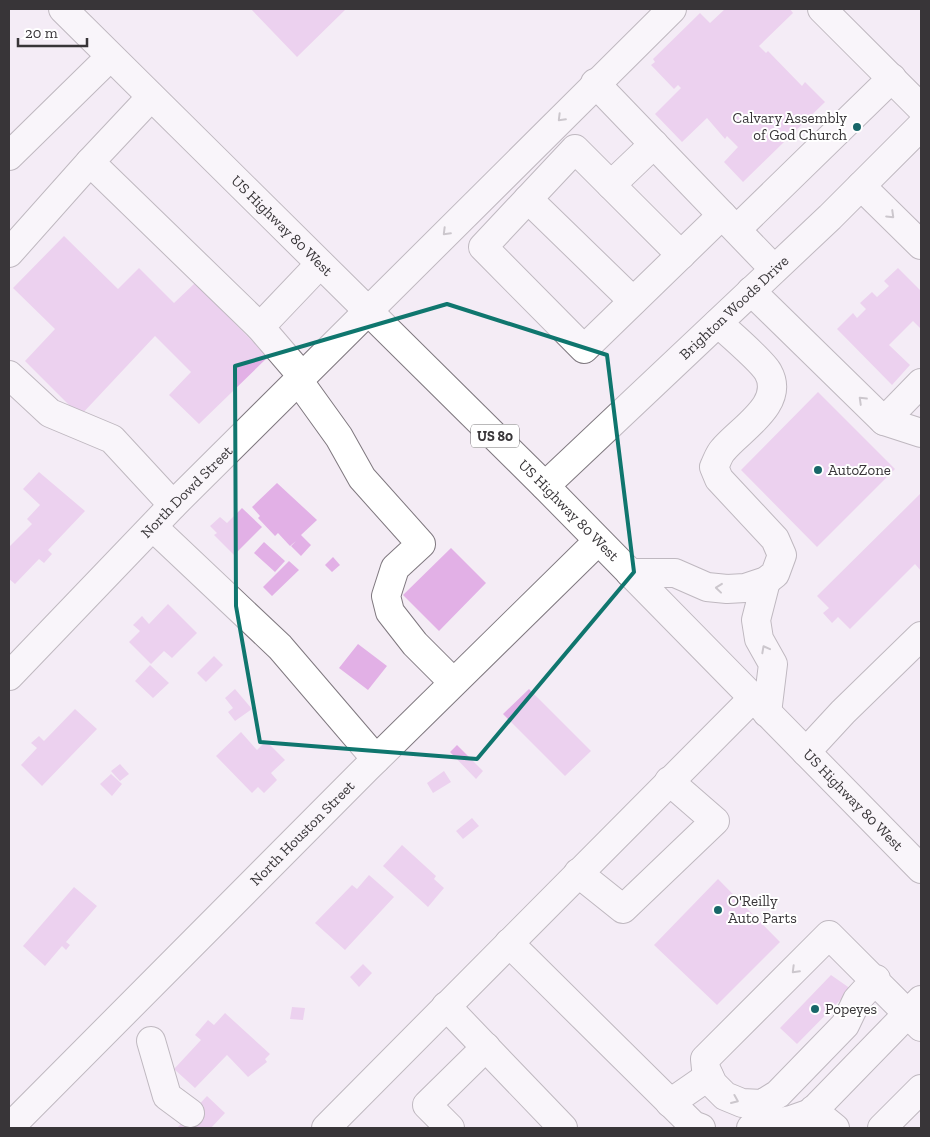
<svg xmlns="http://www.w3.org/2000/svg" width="930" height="1137" font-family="'Zilla Slab',serif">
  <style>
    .building { fill: #e2b0e6 }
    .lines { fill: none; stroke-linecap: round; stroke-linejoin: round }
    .minor-casing { stroke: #7f787f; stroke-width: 30 }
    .major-casing { stroke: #7f787f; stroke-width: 30 }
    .minor { stroke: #fff; stroke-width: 28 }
    .major { stroke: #fff; stroke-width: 28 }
    .oneway { stroke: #9c9a9c }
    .marked { fill: none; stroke: #0f766e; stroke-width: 4; stroke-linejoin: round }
    .poi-dot { fill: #186669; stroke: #fff; stroke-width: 2 }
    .labels { text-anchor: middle; stroke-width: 4; stroke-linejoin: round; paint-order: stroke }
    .shield { fill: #fff; stroke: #747274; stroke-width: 1 }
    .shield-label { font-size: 14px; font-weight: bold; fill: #383538 }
    .poi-label { font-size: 15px; fill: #383538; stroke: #fff; text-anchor: start }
    .street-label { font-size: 15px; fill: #383538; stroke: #fff }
  </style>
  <rect width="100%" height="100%" fill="#f4ecf5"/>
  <path class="building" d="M 251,9 L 346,9 L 297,57 Z
    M 725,9 L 790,9 L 793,13 L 759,46 L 766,53 L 768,51 L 802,86 L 805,82 L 825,102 L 743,182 L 724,162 L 738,147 L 727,136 L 725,139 L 707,118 L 682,142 L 655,114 L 681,88 L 678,85 L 674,89 L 651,65 L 655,62 L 653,59 L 700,13 L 710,23 Z
    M 64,236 L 118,289 L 139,268 L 174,303 L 195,283 L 268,357 L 199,424 L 169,395 L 191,372 L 155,336 L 80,416 L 25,361 L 55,329 L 13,288 Z
    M 898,268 L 921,291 L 921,329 L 913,321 L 889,345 L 910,365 L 892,385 L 837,329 L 853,313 L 857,318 L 866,309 L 860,303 L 872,292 L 877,297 L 889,286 L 884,281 Z
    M 818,392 L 895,469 L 817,547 L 741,470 Z
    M 39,472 L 85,511 L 48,550 L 52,554 L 44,563 L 39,559 L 15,584 L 9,579 L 9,547 L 32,524 L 27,519 L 40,505 L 23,489 Z
    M 277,483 L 317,520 L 301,535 L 311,545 L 301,556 L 291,546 L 296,541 L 290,546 L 278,533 L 275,536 L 258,518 L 260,516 L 252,507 Z
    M 921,493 L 921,571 L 915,564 L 850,629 L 838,617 L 832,623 L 823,613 L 829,608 L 817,596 Z
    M 242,508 L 262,527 L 234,555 L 214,535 L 217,533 L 210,526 L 220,517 L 227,523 Z
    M 264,542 L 285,561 L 275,572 L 254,553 Z
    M 451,548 L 486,583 L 439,631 L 403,595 Z
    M 333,557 L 340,565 L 332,572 L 325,565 Z
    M 289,561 L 299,570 L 272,596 L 263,587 Z
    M 168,604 L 197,633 L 172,658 L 164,651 L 151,664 L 129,642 L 140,631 L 133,625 L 142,616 L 149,624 Z
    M 358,644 L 387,666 L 368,690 L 339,668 Z
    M 214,656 L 223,665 L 206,682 L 197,673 Z
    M 150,665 L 169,683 L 153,698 L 135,681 Z
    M 235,689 L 252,709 L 235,721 L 228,712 L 233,708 L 225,698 Z
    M 529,689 L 591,751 L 565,776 L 503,714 Z
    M 75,709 L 97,729 L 42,786 L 21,765 L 37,748 L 31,743 L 39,736 L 44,741 Z
    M 241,732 L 257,750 L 266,741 L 285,760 L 271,773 L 277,780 L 264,793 L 258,787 L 252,793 L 216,756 Z
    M 457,745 L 483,771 L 476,779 L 450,752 Z
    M 120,764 L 129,774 L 120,781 L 111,771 Z
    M 444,771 L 451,782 L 433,793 L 427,783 Z
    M 111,774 L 122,784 L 112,796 L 100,784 Z
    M 472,818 L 479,826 L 463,839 L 456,831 Z
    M 402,845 L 436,876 L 434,879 L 444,888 L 428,907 L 383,866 Z
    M 369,875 L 394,897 L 345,950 L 315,923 L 352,885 L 357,889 Z
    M 718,879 L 780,942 L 717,1005 L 654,945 Z
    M 74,887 L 97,906 L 66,942 L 70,945 L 66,950 L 62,946 L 45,966 L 23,946 Z
    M 363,964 L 372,973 L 359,987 L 350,977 Z
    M 831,975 L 851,989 L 797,1044 L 780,1028 Z
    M 292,1007 L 305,1008 L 303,1020 L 290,1019 Z
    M 225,1013 L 270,1054 L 265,1059 L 267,1062 L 248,1077 L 227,1055 L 195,1088 L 174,1069 L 201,1040 L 195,1035 L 208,1020 L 214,1025 Z
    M 207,1096 L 225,1113 L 211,1128 L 177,1128 Z"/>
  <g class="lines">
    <defs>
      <g id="minor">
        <path d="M 822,9 L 921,108"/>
        <path d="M 595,83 L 774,269"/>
        <path d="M 151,97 L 90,162 L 260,327"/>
        <path d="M 654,144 L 611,185 L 575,149 L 483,247 L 584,349 L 722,215"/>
        <path d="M 9,156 L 110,57"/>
        <path d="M 611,185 L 681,255"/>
        <path d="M 861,186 L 921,245"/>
        <path d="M 528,199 L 633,301"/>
        <path d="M 737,229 L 892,78"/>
        <path d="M 9,253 L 90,162"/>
        <path d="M 751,291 L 884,421 L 921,383"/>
        <path d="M 9,375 L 50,413 L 112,439 L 173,505"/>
        <path d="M 302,376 L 260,327 L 320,264"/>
        <path d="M 298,380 L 339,437 L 362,478 L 421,544 L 395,568 L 386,596 L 390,612 L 415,644 L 453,682"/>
        <path d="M 884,421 L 921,433"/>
        <path id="s1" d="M 545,486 L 830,217 L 921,126"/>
        <path d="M 153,527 L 280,647 L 376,759"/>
        <path d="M 630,573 L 675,573 L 707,587 L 727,589 L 745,588 L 766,581 L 775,574 L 782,555 L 775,539 L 719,479 L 714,467 C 717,461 719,454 723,450 C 740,429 786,404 768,372 C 762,361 729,333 718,323"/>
        <path d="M 766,581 L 756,620 L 759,639 L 773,664 L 767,713"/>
        <path id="s2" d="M 9,676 L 173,505 L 672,9"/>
        <path d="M 806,752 L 843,712 L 921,636"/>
        <path d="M 578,873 L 623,909 L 715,821 L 669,781"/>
        <path d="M 509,943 L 693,1125 L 701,1128"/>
        <path d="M 876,979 L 857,1000 L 845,1025 L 778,1094 L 762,1104 L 742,1103 L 725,1096 L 713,1084 L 706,1069 L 705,1059 L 829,935 L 921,1027"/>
        <path d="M 446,1006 L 563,1128"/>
        <path d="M 151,1041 L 167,1096 L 190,1113"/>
        <path d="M 670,1103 L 709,1076"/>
        <path d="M 813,1110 L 835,1128"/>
        <path id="s3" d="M 9,1128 L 367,768 L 598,541"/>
        <path d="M 326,1128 L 753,698"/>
        <path d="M 450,1128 L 427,1105 L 486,1047"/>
        <path d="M 751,1128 L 791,1120 L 811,1113 L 921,1000"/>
        <path d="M 882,1128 L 921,1089"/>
      </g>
      <g id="major">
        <path id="s4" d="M 63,9 L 545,486 L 921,869"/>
      </g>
    </defs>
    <use href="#minor" class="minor-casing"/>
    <use href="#major" class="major-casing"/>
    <use href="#minor" class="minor"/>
    <use href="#major" class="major"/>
  </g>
  <defs><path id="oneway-chevron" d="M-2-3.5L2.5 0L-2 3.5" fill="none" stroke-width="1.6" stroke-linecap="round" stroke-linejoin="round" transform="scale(1.25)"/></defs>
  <g class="oneway">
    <use href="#oneway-chevron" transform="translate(561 118) rotate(135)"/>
    <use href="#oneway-chevron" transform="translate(891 215) rotate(44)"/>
    <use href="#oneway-chevron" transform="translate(446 232) rotate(135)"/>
    <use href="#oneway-chevron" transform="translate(862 400) rotate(-136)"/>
    <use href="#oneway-chevron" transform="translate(719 588) rotate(-174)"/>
    <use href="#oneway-chevron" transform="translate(765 649) rotate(-118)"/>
    <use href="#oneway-chevron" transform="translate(795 970) rotate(135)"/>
    <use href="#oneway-chevron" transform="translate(735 1100) rotate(23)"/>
  </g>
  <path d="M0 0H930V1137H0ZM 447,304 L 607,355 L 634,572 L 477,759 L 260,742 L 236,606 L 235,366 Z" fill="#f4ecf5" fill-opacity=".55" fill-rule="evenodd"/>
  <path class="marked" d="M 447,304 L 607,355 L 634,572 L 477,759 L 260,742 L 236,606 L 235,366 Z"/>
  <g class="poi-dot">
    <circle cx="857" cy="127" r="5"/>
    <circle cx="818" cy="470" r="5"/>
    <circle cx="718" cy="910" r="5"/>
    <circle cx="815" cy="1009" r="5"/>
  </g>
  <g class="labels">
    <rect class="shield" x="471" y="424.5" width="48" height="23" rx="4"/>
    <g class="shield-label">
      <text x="495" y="441">US 80</text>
    </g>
    <g class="poi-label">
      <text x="847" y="123" text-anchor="end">Calvary Assembly<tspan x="847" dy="17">of God Church</tspan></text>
      <text x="828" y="475">AutoZone</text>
      <text x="728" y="906">O'Reilly<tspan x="728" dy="17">Auto Parts</tspan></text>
      <text x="825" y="1014">Popeyes</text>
    </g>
    <g class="street-label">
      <text dy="5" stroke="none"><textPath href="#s4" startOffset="308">US Highway 80 West</textPath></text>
      <text dy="5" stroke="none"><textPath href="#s1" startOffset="260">Brighton Woods Drive</textPath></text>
      <text dy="5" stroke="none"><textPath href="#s2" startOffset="256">North Dowd Street</textPath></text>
      <text dy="5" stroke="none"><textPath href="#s4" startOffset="712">US Highway 80 West</textPath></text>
      <text dy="5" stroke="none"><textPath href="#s4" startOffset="1118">US Highway 80 West</textPath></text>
      <text dy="5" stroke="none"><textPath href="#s3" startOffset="416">North Houston Street</textPath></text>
    </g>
  </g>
  <rect width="930" height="1137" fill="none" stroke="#383538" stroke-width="20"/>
  <path d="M18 38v8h69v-8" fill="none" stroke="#383538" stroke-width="2.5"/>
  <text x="25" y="38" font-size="15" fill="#383538" stroke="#ffffff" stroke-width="4" paint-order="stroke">20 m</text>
</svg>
